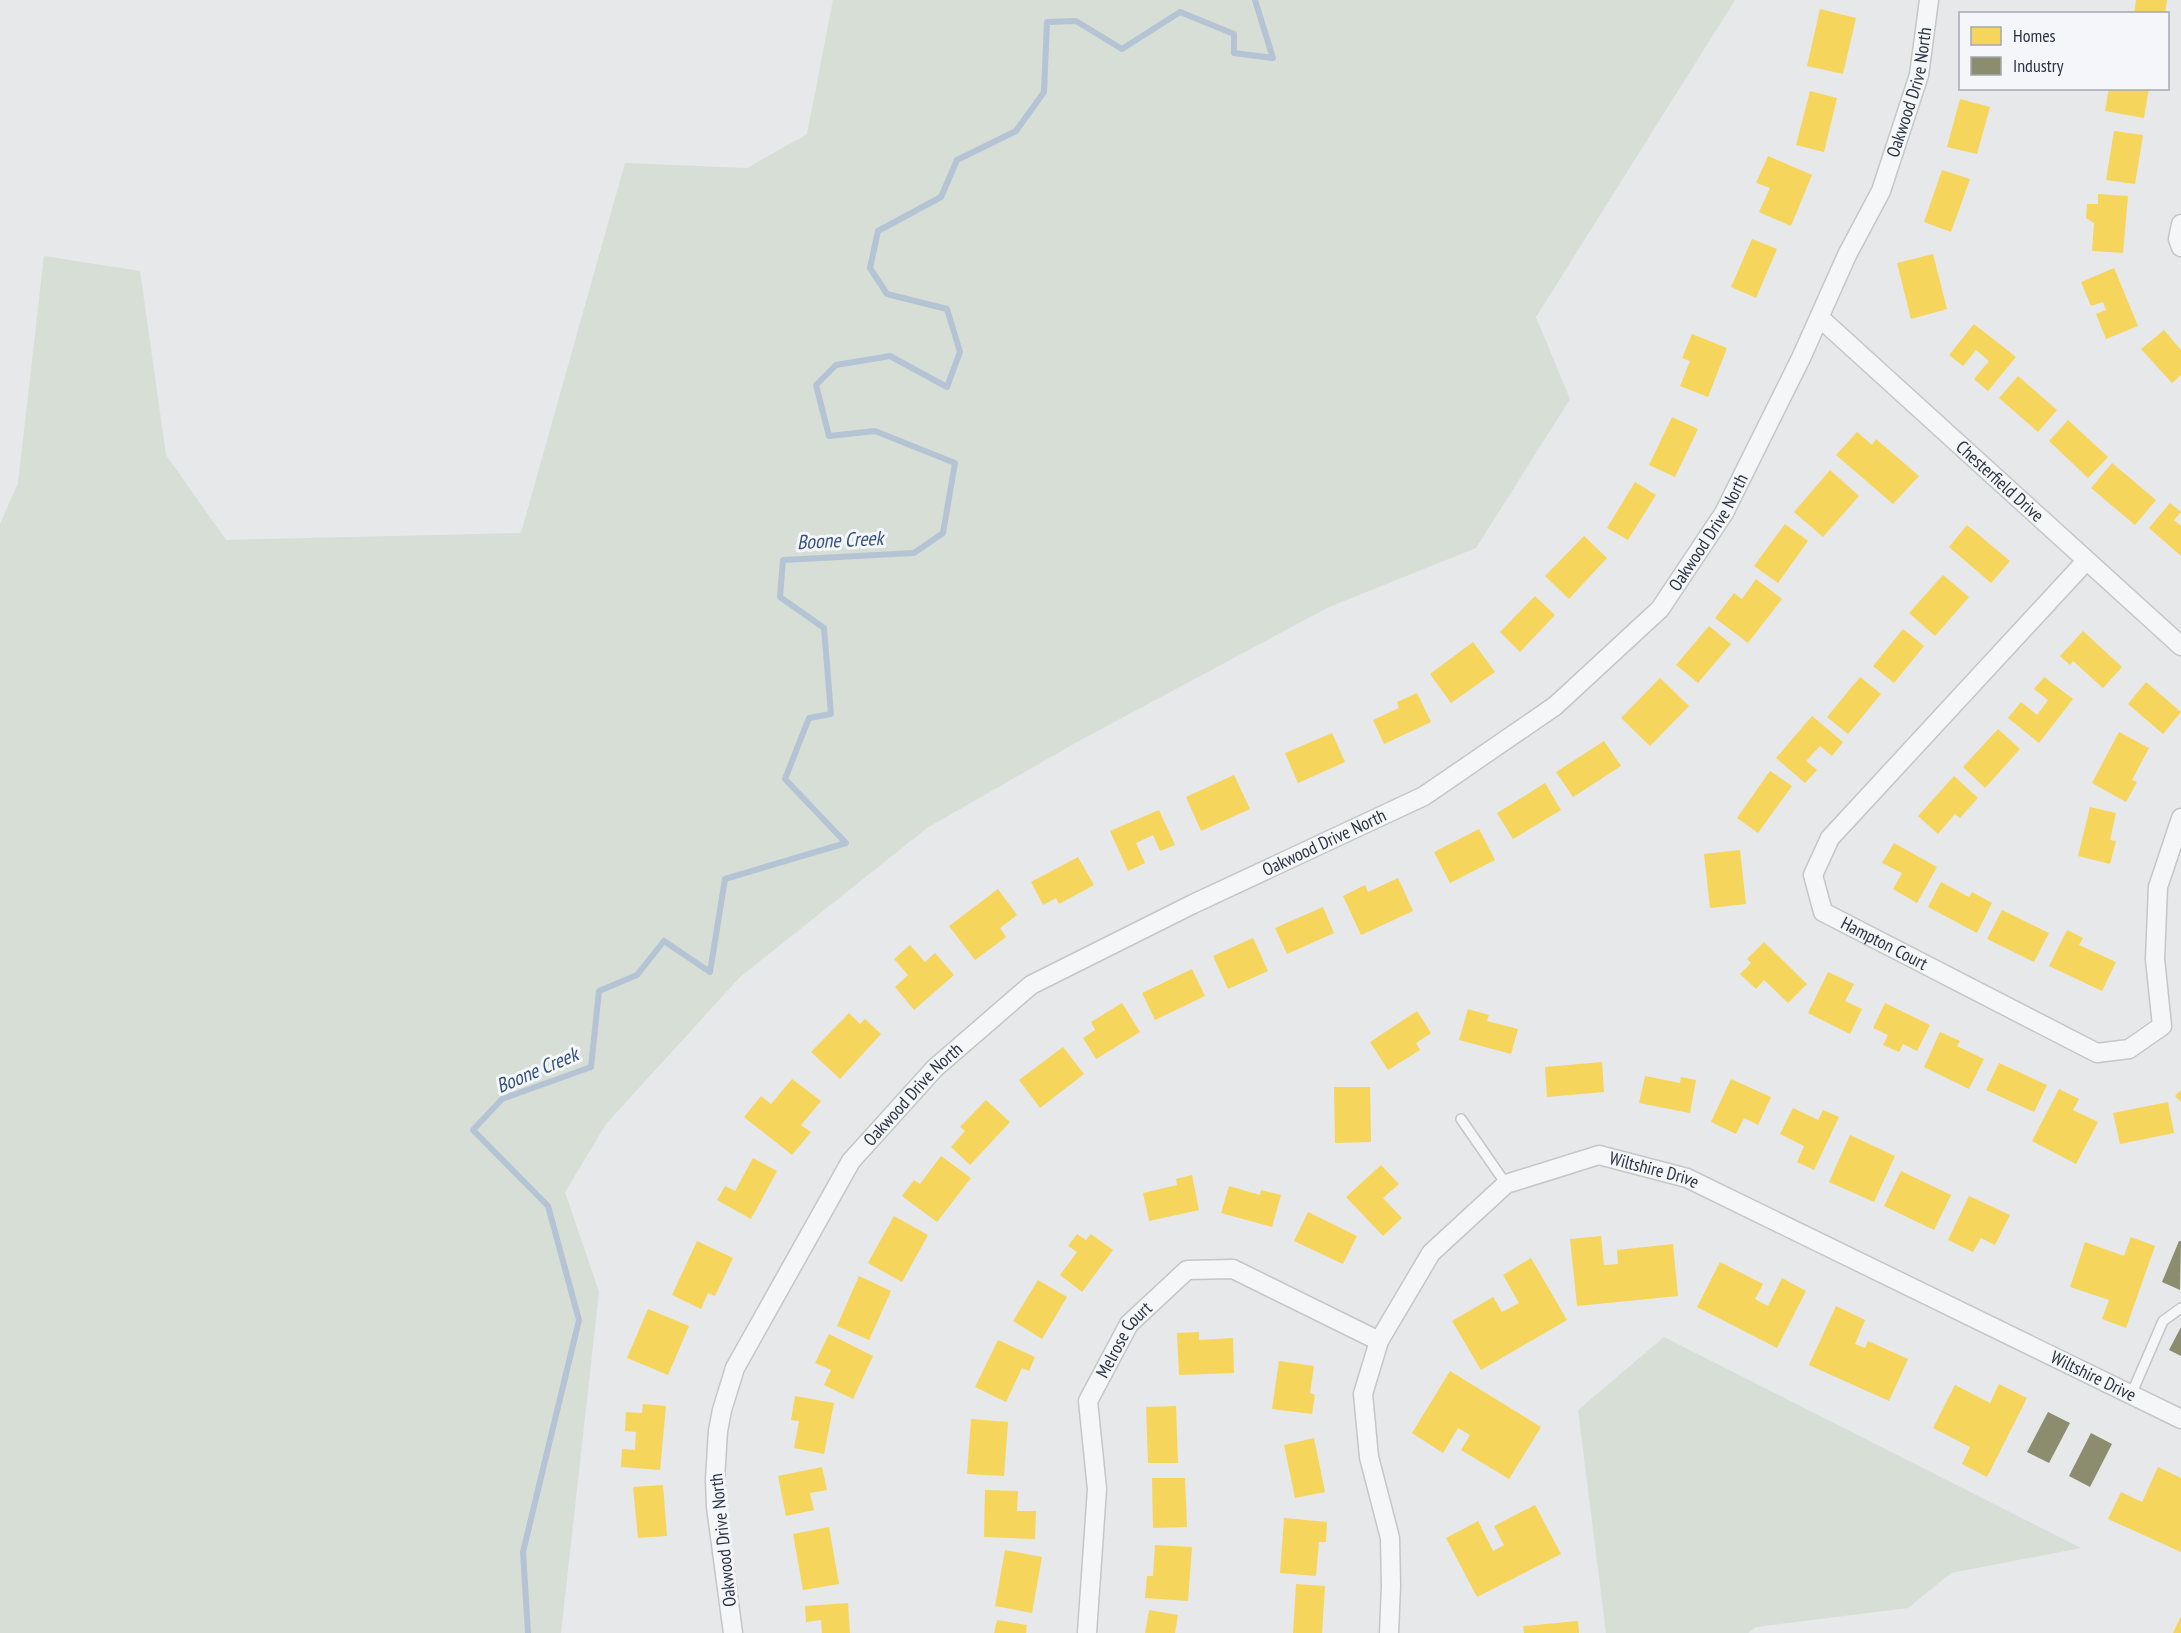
<svg xmlns="http://www.w3.org/2000/svg" width="2181" height="1633" font-family="'PT Sans Narrow',sans-serif">
  <style>
    .green { fill: #d6ded6 }
    .homes { fill: #f6d55c }
    .industry { fill: #8c8c6e }
    .lines { fill: none; stroke-linecap: round; stroke-linejoin: round }
    .stream { stroke: #b4c4d5; stroke-width: 6 }
    .lane-casing { stroke: #c4c6c8; stroke-width: 12 }
    .street-casing { stroke: #c4c6c8; stroke-width: 21 }
    .lane { stroke: #f5f6f7; stroke-width: 9 }
    .street { stroke: #f5f6f7; stroke-width: 18 }
    .labels { text-anchor: middle; stroke-width: 6; stroke-linejoin: round; paint-order: stroke }
    .street-label { font-size: 18px; fill: #2b3445; stroke: #f4f6f9 }
    .water-label { font-size: 20px; font-style: italic; fill: #34527a; stroke: #f4f6f9 }
  </style>
  <rect width="100%" height="100%" fill="#e6e8ea"/>
  <path class="green" d="M 833,0 L 1735,0 L 1536,317 L 1570,399 L 1476,548 L 1329,607 L 1077,742 L 927,828 L 740,977 L 606,1124 L 565,1192 L 599,1292 L 561,1633 L 0,1633 L 0,524 L 18,483 L 44,256 L 140,271 L 166,455 L 226,540 L 521,533 L 625,163 L 747,168 L 807,134 Z
    M 1664,1337 L 2081,1548 L 1951,1573 L 1908,1608 L 1756,1627 L 1748,1633 L 1606,1633 L 1578,1410 Z"/>
  <path class="homes" d="M 2136,0 L 2167,0 L 2165,14 L 2134,14 Z
    M 1820,9 L 1856,18 L 1843,74 L 1807,66 Z
    M 2109,88 L 2149,88 L 2144,118 L 2105,111 Z
    M 1810,91 L 1837,98 L 1824,152 L 1796,145 Z
    M 1960,99 L 1990,107 L 1977,154 L 1947,147 Z
    M 2114,131 L 2143,135 L 2135,184 L 2106,180 Z
    M 1768,156 L 1812,175 L 1791,226 L 1759,212 L 1770,188 L 1756,183 Z
    M 1942,170 L 1970,179 L 1951,232 L 1924,222 Z
    M 2098,194 L 2128,196 L 2123,253 L 2092,251 L 2094,223 L 2086,218 L 2087,204 L 2098,204 Z
    M 1752,239 L 1777,249 L 1756,298 L 1731,287 Z
    M 1933,254 L 1947,309 L 1911,319 L 1897,263 Z
    M 2114,268 L 2138,326 L 2106,339 L 2096,314 L 2106,310 L 2103,302 L 2091,306 L 2081,282 Z
    M 1974,324 L 2016,357 L 1988,391 L 1974,379 L 1989,361 L 1976,350 L 1963,366 L 1949,355 Z
    M 2164,330 L 2181,350 L 2181,375 L 2172,383 L 2141,349 Z
    M 1692,334 L 1727,348 L 1708,397 L 1680,386 L 1690,361 L 1682,358 Z
    M 2018,376 L 2057,410 L 2038,432 L 1999,398 Z
    M 1672,417 L 1698,429 L 1675,477 L 1649,465 Z
    M 2068,420 L 2108,457 L 2088,478 L 2049,441 Z
    M 1857,432 L 1872,445 L 1876,439 L 1919,476 L 1893,504 L 1836,455 Z
    M 2112,463 L 2156,500 L 2135,525 L 2091,488 Z
    M 1830,470 L 1859,496 L 1823,537 L 1794,512 Z
    M 1635,482 L 1656,495 L 1628,540 L 1607,528 Z
    M 2170,503 L 2181,512 L 2174,520 L 2181,526 L 2181,556 L 2149,528 Z
    M 1785,524 L 1808,541 L 1778,583 L 1754,566 Z
    M 1967,525 L 2010,561 L 1991,583 L 1949,547 Z
    M 1584,536 L 1607,558 L 1569,599 L 1545,576 Z
    M 1943,575 L 1969,597 L 1935,636 L 1909,613 Z
    M 1756,579 L 1782,599 L 1748,643 L 1715,618 L 1734,593 L 1742,599 Z
    M 1535,596 L 1555,615 L 1520,652 L 1500,632 Z
    M 1709,626 L 1731,644 L 1698,683 L 1676,665 Z
    M 1903,629 L 1924,646 L 1894,683 L 1873,666 Z
    M 2083,631 L 2122,667 L 2103,688 L 2073,661 L 2070,665 L 2060,656 Z
    M 1473,642 L 1495,672 L 1451,703 L 1430,674 Z
    M 1860,677 L 1881,694 L 1848,734 L 1827,717 Z
    M 2044,677 L 2073,699 L 2039,743 L 2008,718 L 2021,702 L 2037,715 L 2048,700 L 2034,689 Z
    M 1660,678 L 1689,706 L 1650,746 L 1621,718 Z
    M 2146,682 L 2181,712 L 2163,734 L 2128,704 Z
    M 1417,693 L 1431,722 L 1384,744 L 1373,720 L 1399,708 L 1397,702 Z
    M 1812,716 L 1843,742 L 1832,756 L 1820,746 L 1806,761 L 1817,770 L 1805,783 L 1776,758 Z
    M 1998,729 L 2020,749 L 1985,788 L 1963,767 Z
    M 2119,732 L 2149,748 L 2132,780 L 2137,782 L 2126,802 L 2092,783 Z
    M 1332,733 L 1345,762 L 1298,783 L 1285,753 Z
    M 1604,741 L 1621,766 L 1573,797 L 1556,772 Z
    M 1770,771 L 1792,786 L 1758,833 L 1737,818 Z
    M 1234,775 L 1250,809 L 1201,831 L 1186,797 Z
    M 1954,776 L 1978,798 L 1960,818 L 1955,814 L 1938,834 L 1918,816 Z
    M 1545,783 L 1561,810 L 1513,839 L 1497,813 Z
    M 2090,807 L 2116,813 L 2110,840 L 2116,841 L 2110,864 L 2078,856 Z
    M 1159,810 L 1175,845 L 1160,851 L 1153,835 L 1136,843 L 1145,863 L 1128,871 L 1110,831 Z
    M 1479,829 L 1495,860 L 1450,883 L 1434,852 Z
    M 1894,843 L 1937,867 L 1917,903 L 1893,889 L 1902,873 L 1882,863 Z
    M 1740,850 L 1746,904 L 1710,908 L 1704,854 Z
    M 1078,857 L 1094,885 L 1059,904 L 1056,898 L 1043,905 L 1031,882 Z
    M 1398,878 L 1413,911 L 1361,935 L 1343,896 L 1365,885 L 1368,892 Z
    M 1941,882 L 1969,897 L 1972,892 L 1992,903 L 1977,933 L 1928,907 Z
    M 998,889 L 1017,915 L 1000,928 L 1006,937 L 975,960 L 949,926 Z
    M 1323,907 L 1334,933 L 1287,954 L 1275,928 Z
    M 2002,910 L 2049,933 L 2034,962 L 1987,939 Z
    M 2067,930 L 2083,938 L 2079,945 L 2116,962 L 2102,991 L 2049,966 Z
    M 1253,938 L 1268,971 L 1228,989 L 1213,956 Z
    M 1764,942 L 1807,984 L 1788,1003 L 1764,980 L 1756,989 L 1740,974 L 1751,963 L 1747,959 Z
    M 910,945 L 925,962 L 935,953 L 954,975 L 914,1010 L 895,987 L 908,975 L 894,959 Z
    M 1192,969 L 1205,996 L 1155,1020 L 1142,993 Z
    M 1828,972 L 1854,984 L 1845,1001 L 1862,1009 L 1850,1034 L 1808,1013 Z
    M 1122,1003 L 1140,1032 L 1096,1059 L 1083,1038 L 1095,1030 L 1091,1022 Z
    M 1885,1003 L 1930,1025 L 1917,1051 L 1903,1044 L 1899,1052 L 1883,1045 L 1888,1035 L 1873,1028 Z
    M 1468,1009 L 1489,1015 L 1487,1021 L 1518,1029 L 1511,1054 L 1459,1040 Z
    M 1417,1011 L 1431,1033 L 1416,1043 L 1420,1050 L 1388,1070 L 1370,1042 Z
    M 849,1013 L 860,1024 L 865,1019 L 881,1034 L 840,1079 L 811,1052 Z
    M 1940,1032 L 1960,1041 L 1957,1046 L 1984,1059 L 1969,1089 L 1924,1067 Z
    M 1063,1047 L 1084,1074 L 1040,1108 L 1019,1080 Z
    M 1602,1062 L 1604,1092 L 1547,1097 L 1545,1067 Z
    M 1999,1063 L 2047,1085 L 2034,1112 L 1986,1090 Z
    M 1645,1076 L 1680,1083 L 1681,1077 L 1696,1080 L 1690,1113 L 1639,1103 Z
    M 792,1079 L 821,1101 L 801,1125 L 811,1132 L 792,1155 L 744,1117 L 761,1096 L 771,1104 Z
    M 1731,1079 L 1771,1097 L 1758,1125 L 1744,1118 L 1736,1134 L 1711,1122 Z
    M 1334,1087 L 1370,1087 L 1371,1142 L 1335,1143 Z
    M 2059,1089 L 2079,1099 L 2073,1110 L 2098,1122 L 2076,1164 L 2032,1141 Z
    M 2181,1090 L 2181,1102 L 2175,1096 Z
    M 986,1100 L 1010,1122 L 970,1165 L 951,1147 L 965,1131 L 960,1127 Z
    M 2168,1102 L 2174,1133 L 2120,1144 L 2113,1113 Z
    M 1793,1108 L 1818,1120 L 1823,1110 L 1839,1117 L 1814,1170 L 1797,1162 L 1804,1146 L 1780,1134 Z
    M 1850,1135 L 1895,1156 L 1874,1202 L 1829,1182 Z
    M 941,1156 L 971,1178 L 937,1222 L 902,1196 L 914,1180 L 920,1184 Z
    M 753,1158 L 777,1171 L 751,1219 L 717,1200 L 725,1186 L 735,1191 Z
    M 1381,1165 L 1399,1184 L 1383,1198 L 1402,1218 L 1383,1236 L 1346,1197 Z
    M 1901,1171 L 1951,1195 L 1934,1230 L 1884,1206 Z
    M 1192,1175 L 1199,1210 L 1149,1221 L 1143,1193 L 1177,1185 L 1176,1179 Z
    M 1229,1186 L 1260,1195 L 1261,1190 L 1281,1195 L 1272,1227 L 1221,1213 Z
    M 1969,1196 L 2010,1215 L 1995,1245 L 1981,1238 L 1973,1252 L 1948,1240 Z
    M 1308,1212 L 1357,1236 L 1343,1264 L 1294,1241 Z
    M 894,1216 L 928,1235 L 902,1282 L 868,1263 Z
    M 1077,1234 L 1086,1240 L 1091,1234 L 1113,1250 L 1082,1292 L 1060,1275 L 1077,1252 L 1068,1246 Z
    M 1601,1236 L 1604,1265 L 1618,1264 L 1617,1250 L 1673,1244 L 1678,1296 L 1577,1306 L 1570,1239 Z
    M 2131,1237 L 2155,1246 L 2126,1328 L 2102,1319 L 2109,1300 L 2070,1287 L 2085,1242 L 2124,1256 Z
    M 697,1241 L 733,1258 L 715,1296 L 708,1293 L 701,1309 L 672,1295 Z
    M 1531,1258 L 1567,1320 L 1481,1370 L 1452,1321 L 1493,1297 L 1502,1312 L 1519,1303 L 1503,1275 Z
    M 1720,1262 L 1763,1284 L 1755,1299 L 1768,1306 L 1782,1278 L 1806,1291 L 1777,1348 L 1697,1307 Z
    M 859,1276 L 891,1291 L 869,1340 L 837,1326 Z
    M 1038,1280 L 1067,1297 L 1042,1339 L 1013,1321 Z
    M 1836,1306 L 1865,1320 L 1855,1344 L 1865,1348 L 1868,1341 L 1908,1359 L 1889,1401 L 1809,1365 Z
    M 648,1309 L 689,1326 L 668,1375 L 627,1358 Z
    M 1199,1332 L 1199,1340 L 1233,1338 L 1234,1373 L 1179,1375 L 1177,1333 Z
    M 829,1334 L 873,1356 L 853,1399 L 824,1385 L 831,1370 L 815,1363 Z
    M 998,1340 L 1035,1357 L 1029,1371 L 1022,1368 L 1006,1402 L 975,1387 Z
    M 1279,1361 L 1314,1366 L 1310,1393 L 1315,1395 L 1312,1414 L 1272,1409 Z
    M 1450,1371 L 1541,1427 L 1509,1479 L 1461,1450 L 1470,1435 L 1458,1428 L 1443,1453 L 1412,1433 Z
    M 1999,1384 L 2027,1398 L 1987,1477 L 1962,1464 L 1970,1447 L 1933,1428 L 1955,1385 L 1990,1403 Z
    M 795,1396 L 834,1403 L 824,1454 L 794,1448 L 799,1421 L 791,1420 Z
    M 643,1404 L 666,1406 L 660,1470 L 621,1467 L 622,1449 L 635,1450 L 636,1432 L 625,1431 L 626,1412 L 642,1413 Z
    M 1176,1406 L 1178,1463 L 1148,1463 L 1146,1407 Z
    M 971,1419 L 1008,1422 L 1004,1476 L 967,1474 Z
    M 1314,1438 L 1325,1492 L 1295,1498 L 1284,1445 Z
    M 822,1467 L 827,1490 L 810,1493 L 814,1510 L 786,1516 L 778,1476 Z
    M 2158,1467 L 2181,1478 L 2181,1552 L 2108,1519 L 2121,1492 L 2142,1502 Z
    M 1152,1478 L 1185,1478 L 1187,1527 L 1153,1528 Z
    M 663,1485 L 667,1536 L 638,1538 L 633,1487 Z
    M 985,1490 L 1018,1491 L 1017,1511 L 1036,1511 L 1035,1539 L 984,1537 Z
    M 1535,1505 L 1561,1554 L 1477,1597 L 1446,1538 L 1478,1521 L 1493,1551 L 1504,1545 L 1494,1526 Z
    M 1284,1518 L 1327,1522 L 1326,1542 L 1319,1542 L 1316,1576 L 1280,1573 Z
    M 829,1527 L 839,1584 L 803,1590 L 793,1534 Z
    M 1155,1545 L 1192,1547 L 1188,1601 L 1145,1598 L 1147,1576 L 1153,1576 Z
    M 1005,1550 L 1042,1557 L 1032,1613 L 995,1606 Z
    M 1296,1584 L 1325,1586 L 1322,1633 L 1293,1633 Z
    M 848,1603 L 850,1633 L 822,1633 L 821,1620 L 806,1622 L 805,1606 Z
    M 1149,1610 L 1178,1615 L 1175,1633 L 1145,1633 Z
    M 2181,1616 L 2181,1633 L 2173,1633 Z
    M 997,1620 L 1027,1625 L 1026,1633 L 994,1633 Z
    M 1578,1621 L 1579,1633 L 1524,1633 L 1523,1626 Z"/>
  <path class="industry" d="M 2179,1241 L 2181,1241 L 2180,1290 L 2162,1282 Z
    M 2181,1327 L 2181,1356 L 2169,1350 Z
    M 2048,1412 L 2070,1423 L 2049,1463 L 2027,1452 Z
    M 2091,1433 L 2112,1444 L 2090,1487 L 2069,1476 Z"/>
  <g class="lines">
    <path class="stream" d="M 528,1633 L 523,1552 L 579,1320 L 548,1206 L 473,1130 L 502,1099 L 591,1067 L 599,991 L 637,975 L 664,941 L 710,972 L 725,879 L 846,843 L 785,779 L 809,718 L 831,714 L 824,628 L 780,597 L 783,560 L 914,553 L 943,533 L 955,463 L 875,431 L 829,436 L 816,385 L 836,365 L 890,356 L 947,387 L 960,352 L 947,309 L 887,294 L 870,268 L 878,231 L 941,197 L 957,160 L 1016,131 L 1044,92 L 1047,22 L 1076,21 L 1122,49 L 1180,12 L 1234,34 L 1234,53 L 1273,58 L 1255,0"/>
    <defs>
      <path id="lane" d="M 1461,1119 L 1506,1184
        M 2131,1395 L 2163,1321 L 2181,1308"/>
      <g id="street">
        <path d="M 2181,224 L 2178,239 L 2181,247"/>
        <path id="s1" d="M 1820,318 L 2181,646"/>
        <path id="s2" d="M 2086,561 L 1830,838 L 1813,875 L 1823,912 L 2097,1053 L 2129,1049 L 2162,1026 L 2155,959 L 2158,887 L 2181,818"/>
        <path id="s3" d="M 733,1633 L 716,1507 L 715,1479 L 718,1431 L 722,1410 L 735,1368 L 851,1161 L 935,1068 L 1031,985 L 1193,904 L 1424,796 L 1555,706 L 1660,609 L 1724,513 L 1801,358 L 1847,255 L 1881,191 L 1919,75 L 1929,0"/>
        <path id="s4" d="M 1087,1633 L 1097,1489 L 1088,1401 L 1129,1324 L 1187,1270 L 1233,1269 L 1379,1341"/>
        <path id="s5" d="M 1389,1633 L 1391,1586 L 1390,1538 L 1369,1457 L 1363,1394 L 1379,1341 L 1431,1253 L 1506,1184 L 1599,1155 L 1687,1178 L 2181,1419"/>
      </g>
    </defs>
    <use href="#lane" class="lane-casing"/>
    <use href="#street" class="street-casing"/>
    <use href="#lane" class="lane"/>
    <use href="#street" class="street"/>
  </g>
  <g class="labels">
    <g class="street-label">
      <text dy="6" stroke="none"><textPath href="#s3" startOffset="2073">Oakwood Drive North</textPath></text>
      <text dy="6" stroke="none"><textPath href="#s1" startOffset="243">Chesterfield Drive</textPath></text>
      <text dy="6" stroke="none"><textPath href="#s3" startOffset="1587">Oakwood Drive North</textPath></text>
      <text dy="6" stroke="none"><textPath href="#s3" startOffset="1084">Oakwood Drive North</textPath></text>
      <text dy="6" stroke="none"><textPath href="#s2" startOffset="525">Hampton Court</textPath></text>
      <text dy="6" stroke="none"><textPath href="#s3" startOffset="597">Oakwood Drive North</textPath></text>
      <text dy="6" stroke="none"><textPath href="#s5" startOffset="656">Wiltshire Drive</textPath></text>
      <text dy="6" stroke="none"><textPath href="#s4" startOffset="304">Melrose Court</textPath></text>
      <text dy="6" stroke="none"><textPath href="#s5" startOffset="1142">Wiltshire Drive</textPath></text>
      <text transform="translate(723 1540) rotate(-96)" y="6">Oakwood Drive North</text>
    </g>
    <g class="water-label">
      <text transform="translate(840 540) rotate(-3)" y="7">Boone Creek</text>
      <text transform="translate(537 1070) rotate(-23)" y="7">Boone Creek</text>
    </g>
  </g>
  <rect x="1959" y="12" width="210" height="78" fill="#f4f6f9" stroke="#a4a8b1" stroke-width="1.5"/>
  <rect x="1971" y="27" width="30" height="18" fill="#f6d55c" stroke="#a4a8b1" stroke-width="1.5"/>
  <text x="2013" y="42" font-size="18" fill="#2b3445">Homes</text>
  <rect x="1971" y="57" width="30" height="18" fill="#8c8c6e" stroke="#a4a8b1" stroke-width="1.5"/>
  <text x="2013" y="72" font-size="18" fill="#2b3445">Industry</text>
</svg>
